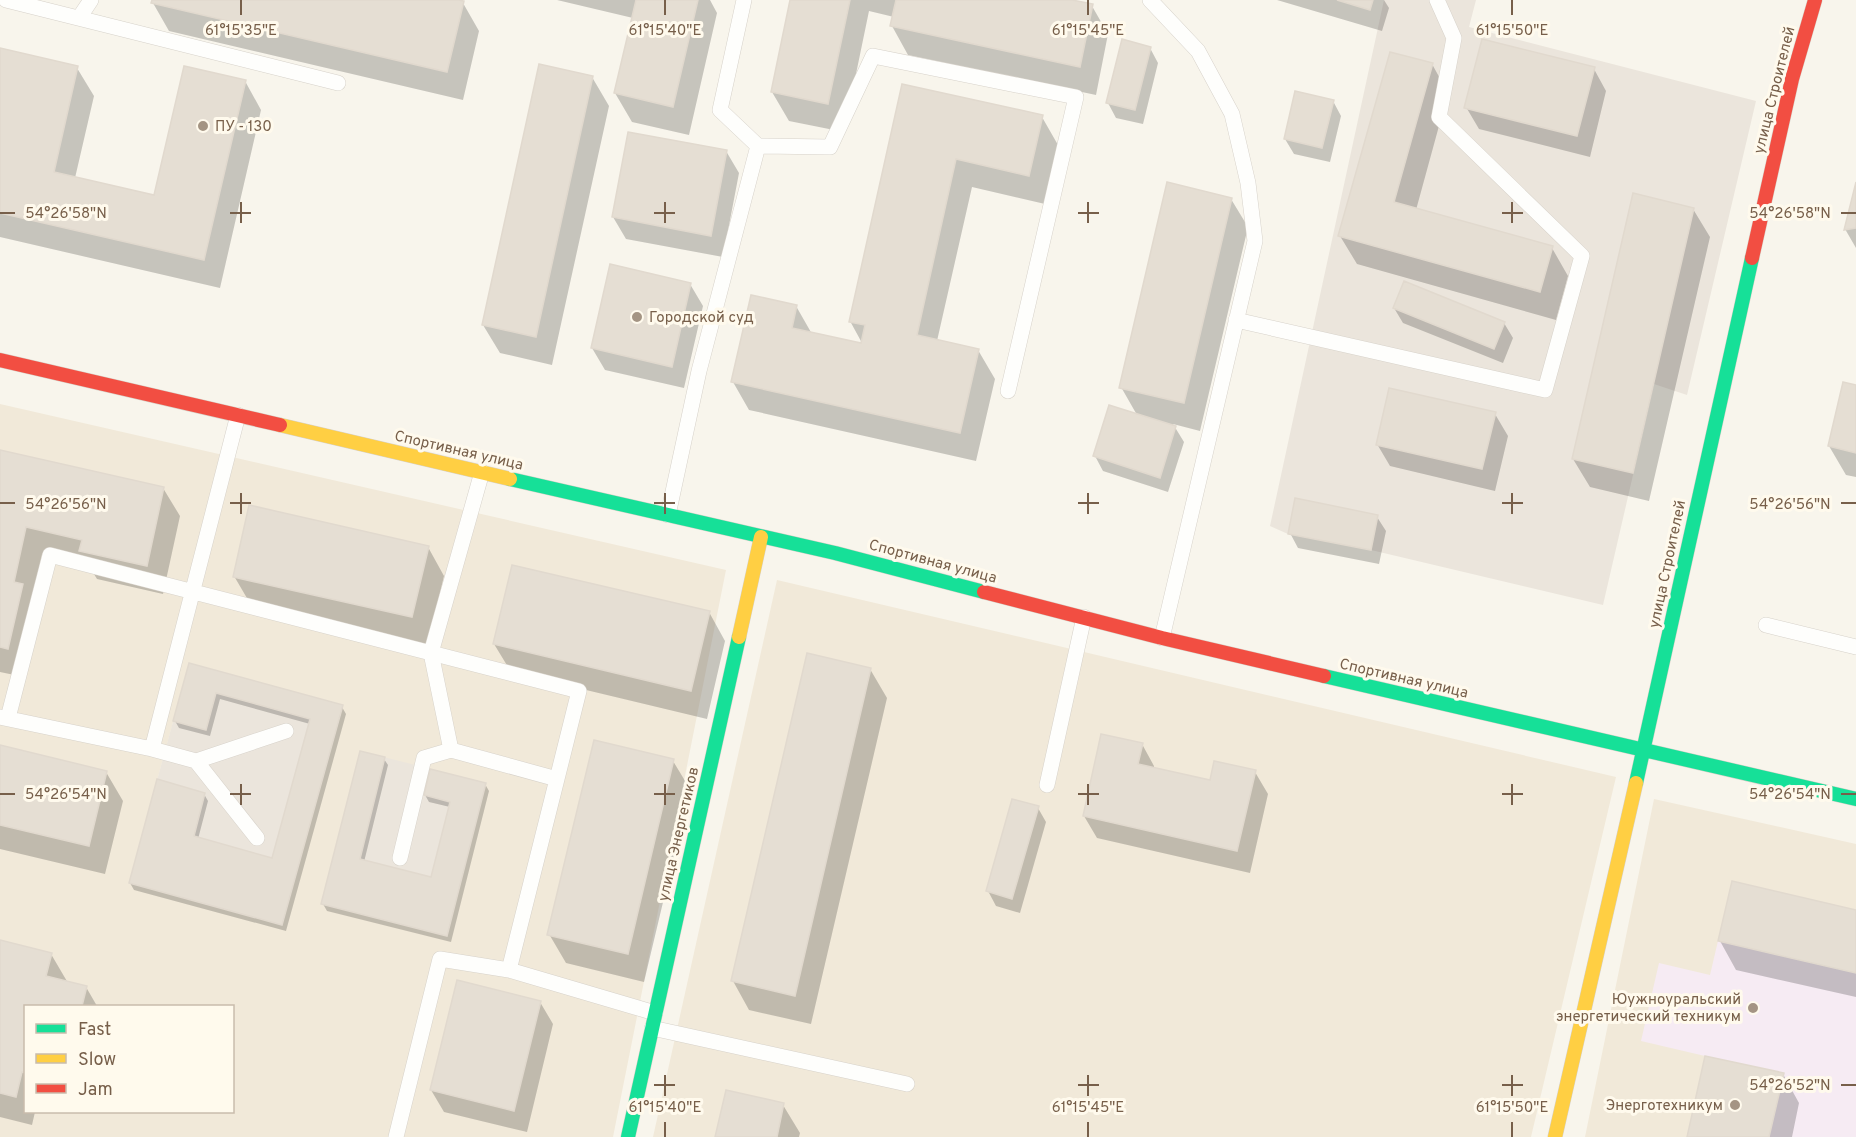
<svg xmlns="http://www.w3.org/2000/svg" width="1856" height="1137" font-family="Overpass,sans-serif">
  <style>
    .residential { fill: #f1e9d9; fill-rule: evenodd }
    .industrial { fill: #ebe5dc }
    .education { fill: #f6ebf3 }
    .shadow { fill: #0003 }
    .building { fill: #e5ded3; stroke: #e1d9ce; stroke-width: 1.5 }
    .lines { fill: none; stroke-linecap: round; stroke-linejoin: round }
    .lane-casing { stroke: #d7d2ca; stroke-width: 16 }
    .fast-casing { stroke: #d7d1c8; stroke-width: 15 }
    .slow-casing { stroke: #d7d1c8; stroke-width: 15 }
    .jam-casing { stroke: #d7d1c8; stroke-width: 15 }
    .lane { stroke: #fefefc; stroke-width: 15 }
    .fast { stroke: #16e098; stroke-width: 14 }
    .slow { stroke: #ffcf43; stroke-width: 14 }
    .jam { stroke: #f24e42; stroke-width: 14 }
    .ticks { fill: none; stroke: #775f4a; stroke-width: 2 }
    .poi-dot { fill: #a49483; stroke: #fffaed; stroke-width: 2 }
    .labels { text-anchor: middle; stroke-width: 6; stroke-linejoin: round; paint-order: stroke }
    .street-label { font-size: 15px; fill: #775f4a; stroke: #fffaed }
    .poi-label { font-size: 15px; fill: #775f4a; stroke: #fffaed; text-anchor: start }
    .ticks-label { font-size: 15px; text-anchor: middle; fill: #775f4a; stroke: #fffaed; stroke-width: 6; stroke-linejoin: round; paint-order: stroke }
  </style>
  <rect width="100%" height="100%" fill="#f8f5ec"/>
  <path class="residential" d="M 0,404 L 726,570 L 613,1137 L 0,1137 ZM 189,664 L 343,706 L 282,925 L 129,883 ZM 26,1006 L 232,1006 L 232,1112 L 26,1112 Z
    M 777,580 L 1616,777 L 1531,1137 L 653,1137 Z
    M 1654,799 L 1856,844 L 1856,1137 L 1585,1137 Z"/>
  <path class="industrial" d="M 1384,0 L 1476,0 L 1469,27 L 1756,101 L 1687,395 L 1654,384 L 1603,605 L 1371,550 L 1288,534 L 1270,526 Z
    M 189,663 L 343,705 L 282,925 L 129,883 Z
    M 360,751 L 486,783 L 447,936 L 321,904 Z"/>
  <path class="education" d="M 1732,881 L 1856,910 L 1856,1137 L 1687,1137 L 1705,1056 L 1641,1041 L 1659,963 L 1710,975 Z"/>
  <path class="shadow" d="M 153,0 L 452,0 L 463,3 L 479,31 L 463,100 L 169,31 L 153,3 Z
    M 557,0 L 710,0 L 717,13 L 689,135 L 632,122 L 615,93 L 633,18 Z
    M 792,0 L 1065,0 L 1092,6 L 1108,34 L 1096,95 L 908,55 L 892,26 L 894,17 L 869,11 L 844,132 L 789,121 L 772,92 Z
    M 1277,0 L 1384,0 L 1389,8 L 1382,31 Z
    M 1150,48 L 1158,63 L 1143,124 L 1116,118 L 1108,103 Z
    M 0,50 L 77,68 L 94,96 L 75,178 L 155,197 L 245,81 L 261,110 L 220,288 L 0,237 Z
    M 1432,64 L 1448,93 L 1416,210 L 1552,248 L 1568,276 L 1556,320 L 1357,264 L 1340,236 Z
    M 1594,69 L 1606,91 L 1590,157 L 1479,129 L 1466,107 Z
    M 592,77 L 609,106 L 552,365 L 500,353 L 483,325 Z
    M 903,86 L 1042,117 L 1058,145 L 1045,204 L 972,187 L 937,341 L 978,350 L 995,379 L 976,461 L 749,410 L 733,382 L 796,306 L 812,334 L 862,345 L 862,343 L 850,321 Z
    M 1333,101 L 1341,116 L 1330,162 L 1294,154 L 1285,139 Z
    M 726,151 L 739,173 L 723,257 L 626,239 L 613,217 Z
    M 1856,188 L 1856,248 L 1845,229 Z
    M 1231,199 L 1248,227 L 1200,431 L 1173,424 L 1184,442 L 1168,492 L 1103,471 L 1095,456 L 1137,415 L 1121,387 Z
    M 1693,209 L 1710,237 L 1649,501 L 1590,487 L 1573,459 Z
    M 690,284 L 703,306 L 684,388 L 605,370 L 592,348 Z
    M 1394,308 L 1504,323 L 1513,338 L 1503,363 L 1403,323 Z
    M 1856,387 L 1856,477 L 1846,475 L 1829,446 Z
    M 1495,414 L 1508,436 L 1495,491 L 1390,466 L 1377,444 Z
    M 0,452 L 163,488 L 180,516 L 163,594 L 97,579 L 89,566 L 42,555 L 32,602 L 24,677 L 0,672 Z
    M 1377,517 L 1386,531 L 1379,564 L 1298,548 L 1290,533 Z
    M 428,547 L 444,576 L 428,645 L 251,605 L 234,576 Z
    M 709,612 L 725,641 L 707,719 L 511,672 L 494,644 Z
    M 190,665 L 342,707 L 346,714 L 286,931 L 134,890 L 130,883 L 204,794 L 208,801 L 198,839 L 273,860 L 310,724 L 220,699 L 210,736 L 179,728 L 175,721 Z
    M 870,669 L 887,698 L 811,1024 L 749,1010 L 733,981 Z
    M 1142,744 L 1154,766 L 1154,769 L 1211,782 L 1255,772 L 1268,794 L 1250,873 L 1097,838 L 1084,816 Z
    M 0,746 L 106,772 L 123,801 L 105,874 L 0,849 Z
    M 384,759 L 388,765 L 364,862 L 432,879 L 450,807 L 429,802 L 425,795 L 485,784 L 489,791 L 451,942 L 327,911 L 323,904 Z
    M 673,761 L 690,789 L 644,982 L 566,963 L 549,934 Z
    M 1038,808 L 1046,822 L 1020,913 L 996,906 L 988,891 Z
    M 1856,911 L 1856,997 L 1736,970 L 1720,941 Z
    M 0,941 L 51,954 L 68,983 L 86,987 L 97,1006 L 26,1006 L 26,1112 L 35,1112 L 32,1125 L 0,1117 Z
    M 540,1002 L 553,1024 L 527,1132 L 444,1112 L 431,1090 Z
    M 1783,1074 L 1799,1103 L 1792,1137 L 1688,1137 Z
    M 783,1105 L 800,1133 L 799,1137 L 716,1137 Z"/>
  <path class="building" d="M 152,0 L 458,0 L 464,1 L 447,72 L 151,3 Z
    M 636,0 L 698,0 L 673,107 L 614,93 Z
    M 790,0 L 850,0 L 828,104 L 771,92 Z
    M 896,0 L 1072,0 L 1093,4 L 1080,67 L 890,26 Z
    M 1337,0 L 1373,0 L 1370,10 Z
    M 1122,39 L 1151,47 L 1135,110 L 1106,103 Z
    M 1482,39 L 1595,67 L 1577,136 L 1464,108 Z
    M 0,48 L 78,66 L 54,172 L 154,195 L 184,66 L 246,80 L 204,260 L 0,213 Z
    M 1390,52 L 1433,63 L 1394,202 L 1553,246 L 1540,292 L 1338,236 Z
    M 539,64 L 593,76 L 536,337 L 482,325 Z
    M 902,84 L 1043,115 L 1029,176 L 956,159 L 917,335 L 979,349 L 960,433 L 731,382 L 751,295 L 797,305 L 792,328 L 861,343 L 865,325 L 849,322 Z
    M 1295,91 L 1334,100 L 1322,148 L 1284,139 Z
    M 628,132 L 727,150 L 711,236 L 612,217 Z
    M 1167,182 L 1232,198 L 1184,403 L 1119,388 Z
    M 1856,182 L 1856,228 L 1844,230 Z
    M 1633,193 L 1694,208 L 1633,473 L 1572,459 Z
    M 610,264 L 691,283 L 672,367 L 591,348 Z
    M 1404,281 L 1505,322 L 1494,349 L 1393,308 Z
    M 1843,382 L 1856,385 L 1856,453 L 1828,446 Z
    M 1389,388 L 1496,412 L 1482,469 L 1376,445 Z
    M 1109,405 L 1176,426 L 1160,478 L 1093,456 Z
    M 0,450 L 164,487 L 147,566 L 79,551 L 82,540 L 26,527 L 14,582 L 23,584 L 8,649 L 0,647 Z
    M 1295,498 L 1378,515 L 1371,550 L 1288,534 Z
    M 249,505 L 429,546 L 412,617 L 233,577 Z
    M 512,565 L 710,611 L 691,691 L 493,644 Z
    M 807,653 L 871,668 L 795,996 L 731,981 Z
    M 189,663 L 343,705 L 282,925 L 129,883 L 157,779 L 205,793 L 194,836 L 272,858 L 310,719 L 216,693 L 206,730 L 173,721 Z
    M 1101,734 L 1143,743 L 1138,764 L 1210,780 L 1214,761 L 1256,770 L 1237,851 L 1083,816 Z
    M 594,740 L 674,759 L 628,954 L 547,935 Z
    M 0,745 L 107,771 L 89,846 L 0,825 Z
    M 360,751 L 385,757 L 360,859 L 431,877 L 450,802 L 424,795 L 430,769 L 486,783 L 447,936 L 321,904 Z
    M 1012,799 L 1039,806 L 1012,899 L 986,891 Z
    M 1732,881 L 1856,910 L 1856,973 L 1718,941 Z
    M 0,940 L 52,953 L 46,976 L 87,986 L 82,1006 L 26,1006 L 26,1073 L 22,1072 L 16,1097 L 0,1093 Z
    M 457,980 L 541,1001 L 514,1111 L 430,1090 Z
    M 1705,1056 L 1784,1073 L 1769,1137 L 1687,1137 Z
    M 726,1090 L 784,1103 L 777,1137 L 715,1137 Z"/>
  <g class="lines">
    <defs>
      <path id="lane" d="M 6,0 L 338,83
        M 744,0 L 720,110 L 758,146
        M 1150,0 L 1198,51 L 1232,114 L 1248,183 L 1255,241 L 1162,638
        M 79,18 L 91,0
        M 1236,320 L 1545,390 L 1582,256 L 1439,117 L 1454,38 L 1437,0
        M 668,515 L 699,371 L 758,146 L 830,147 L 873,56 L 1076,97 L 1008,391
        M 1766,625 L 1856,647
        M 0,717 L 152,749 L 238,415
        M 8,718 L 50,555 L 579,691 L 557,779
        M 152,749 L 196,761 L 257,838
        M 196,761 L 286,731
        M 1047,785 L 1084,617
        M 400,858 L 424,758 L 451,750
        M 509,970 L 655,1013
        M 652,1028 L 907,1084
        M 396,1137 L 440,959 L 509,970 L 557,779 L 451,750 L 431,653 L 482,472"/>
      <path id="fast" d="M 510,479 L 835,553 L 984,592
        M 1324,676 L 1856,799
        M 1636,783 L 1752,258
        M 628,1137 L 739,637"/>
      <path id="slow" d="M 280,425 L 510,479
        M 739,637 L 761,537
        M 1555,1137 L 1636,783"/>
      <path id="jam" d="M 1752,258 L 1792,79 L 1815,0
        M 0,360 L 280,425
        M 984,592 L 1162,638 L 1324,676"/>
    </defs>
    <use href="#lane" class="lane-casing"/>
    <use href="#fast" class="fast-casing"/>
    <use href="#slow" class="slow-casing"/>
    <use href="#jam" class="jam-casing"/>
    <use href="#lane" class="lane"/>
    <use href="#fast" class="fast"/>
    <use href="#slow" class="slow"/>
    <use href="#jam" class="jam"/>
  </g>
  <path class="ticks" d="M 241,0 L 241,15M 665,0 L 665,15M 1088,0 L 1088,15M 1512,0 L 1512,15M 241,202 L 241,223M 665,202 L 665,223M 1088,202 L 1088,223M 1512,202 L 1512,223M 0,213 L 15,213M 230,213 L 251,213M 654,213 L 675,213M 1078,213 L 1099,213M 1502,213 L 1523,213M 1841,213 L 1856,213M 241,493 L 241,514M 665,493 L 665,514M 1088,493 L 1088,514M 1512,493 L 1512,514M 0,503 L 15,503M 230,503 L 251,503M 654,503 L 675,503M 1078,503 L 1099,503M 1502,503 L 1523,503M 1841,503 L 1856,503M 241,784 L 241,805M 665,784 L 665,805M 1088,784 L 1088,805M 1512,784 L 1512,805M 0,794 L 15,794M 230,794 L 251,794M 654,794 L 675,794M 1078,794 L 1099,794M 1502,794 L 1523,794M 1841,794 L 1856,794M 665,1075 L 665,1096M 1088,1075 L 1088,1096M 1512,1075 L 1512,1096M 654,1085 L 675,1085M 1078,1085 L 1099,1085M 1502,1085 L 1523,1085M 1841,1085 L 1856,1085M 665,1122 L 665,1137M 1088,1122 L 1088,1137M 1512,1122 L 1512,1137"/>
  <g class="poi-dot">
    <circle cx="203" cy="126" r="6"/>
    <circle cx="637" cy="317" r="6"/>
    <circle cx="1753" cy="1008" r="6"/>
    <circle cx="1735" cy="1105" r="6"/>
  </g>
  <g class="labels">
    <g class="street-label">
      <text transform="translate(1774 90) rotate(-76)" y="5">улица Строителей</text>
      <text transform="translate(459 450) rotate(13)" y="5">Спортивная улица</text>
      <text transform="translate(933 561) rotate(15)" y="5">Спортивная улица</text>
      <text transform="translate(1667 564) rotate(-78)" y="5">улица Строителей</text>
      <text transform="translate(1404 678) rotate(13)" y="5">Спортивная улица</text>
      <text transform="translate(678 834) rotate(-77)" y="5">улица Энергетиков</text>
    </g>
    <g class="poi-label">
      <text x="215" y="131">ПУ - 130</text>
      <text x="649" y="322">Городской суд</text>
      <text x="1741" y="1004" text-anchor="end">Юужноуральский<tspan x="1741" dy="17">энергетический техникум</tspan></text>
      <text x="1723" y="1110" text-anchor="end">Энерготехникум</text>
    </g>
  </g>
  <g class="ticks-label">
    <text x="241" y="35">61°15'35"E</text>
    <text x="665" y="35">61°15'40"E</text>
    <text x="1088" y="35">61°15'45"E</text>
    <text x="1512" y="35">61°15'50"E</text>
    <text x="66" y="218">54°26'58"N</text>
    <text x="1790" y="218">54°26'58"N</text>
    <text x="66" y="509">54°26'56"N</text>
    <text x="1790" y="509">54°26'56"N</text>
    <text x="66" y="799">54°26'54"N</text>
    <text x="1790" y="799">54°26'54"N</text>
    <text x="1790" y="1090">54°26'52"N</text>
    <text x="665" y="1112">61°15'40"E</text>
    <text x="1088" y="1112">61°15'45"E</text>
    <text x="1512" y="1112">61°15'50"E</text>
  </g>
  <rect x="24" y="1005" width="210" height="108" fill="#fffaed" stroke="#c9bcac" stroke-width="1.5"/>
  <rect x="36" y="1024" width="30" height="9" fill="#16e098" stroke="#c9bcac" stroke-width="1.5"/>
  <text x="78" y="1035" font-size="18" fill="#775f4a">Fast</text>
  <rect x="36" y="1054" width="30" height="9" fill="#ffcf43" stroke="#c9bcac" stroke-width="1.5"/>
  <text x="78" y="1065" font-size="18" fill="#775f4a">Slow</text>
  <rect x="36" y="1084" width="30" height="9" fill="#f24e42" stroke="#c9bcac" stroke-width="1.5"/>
  <text x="78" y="1095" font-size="18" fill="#775f4a">Jam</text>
</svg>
